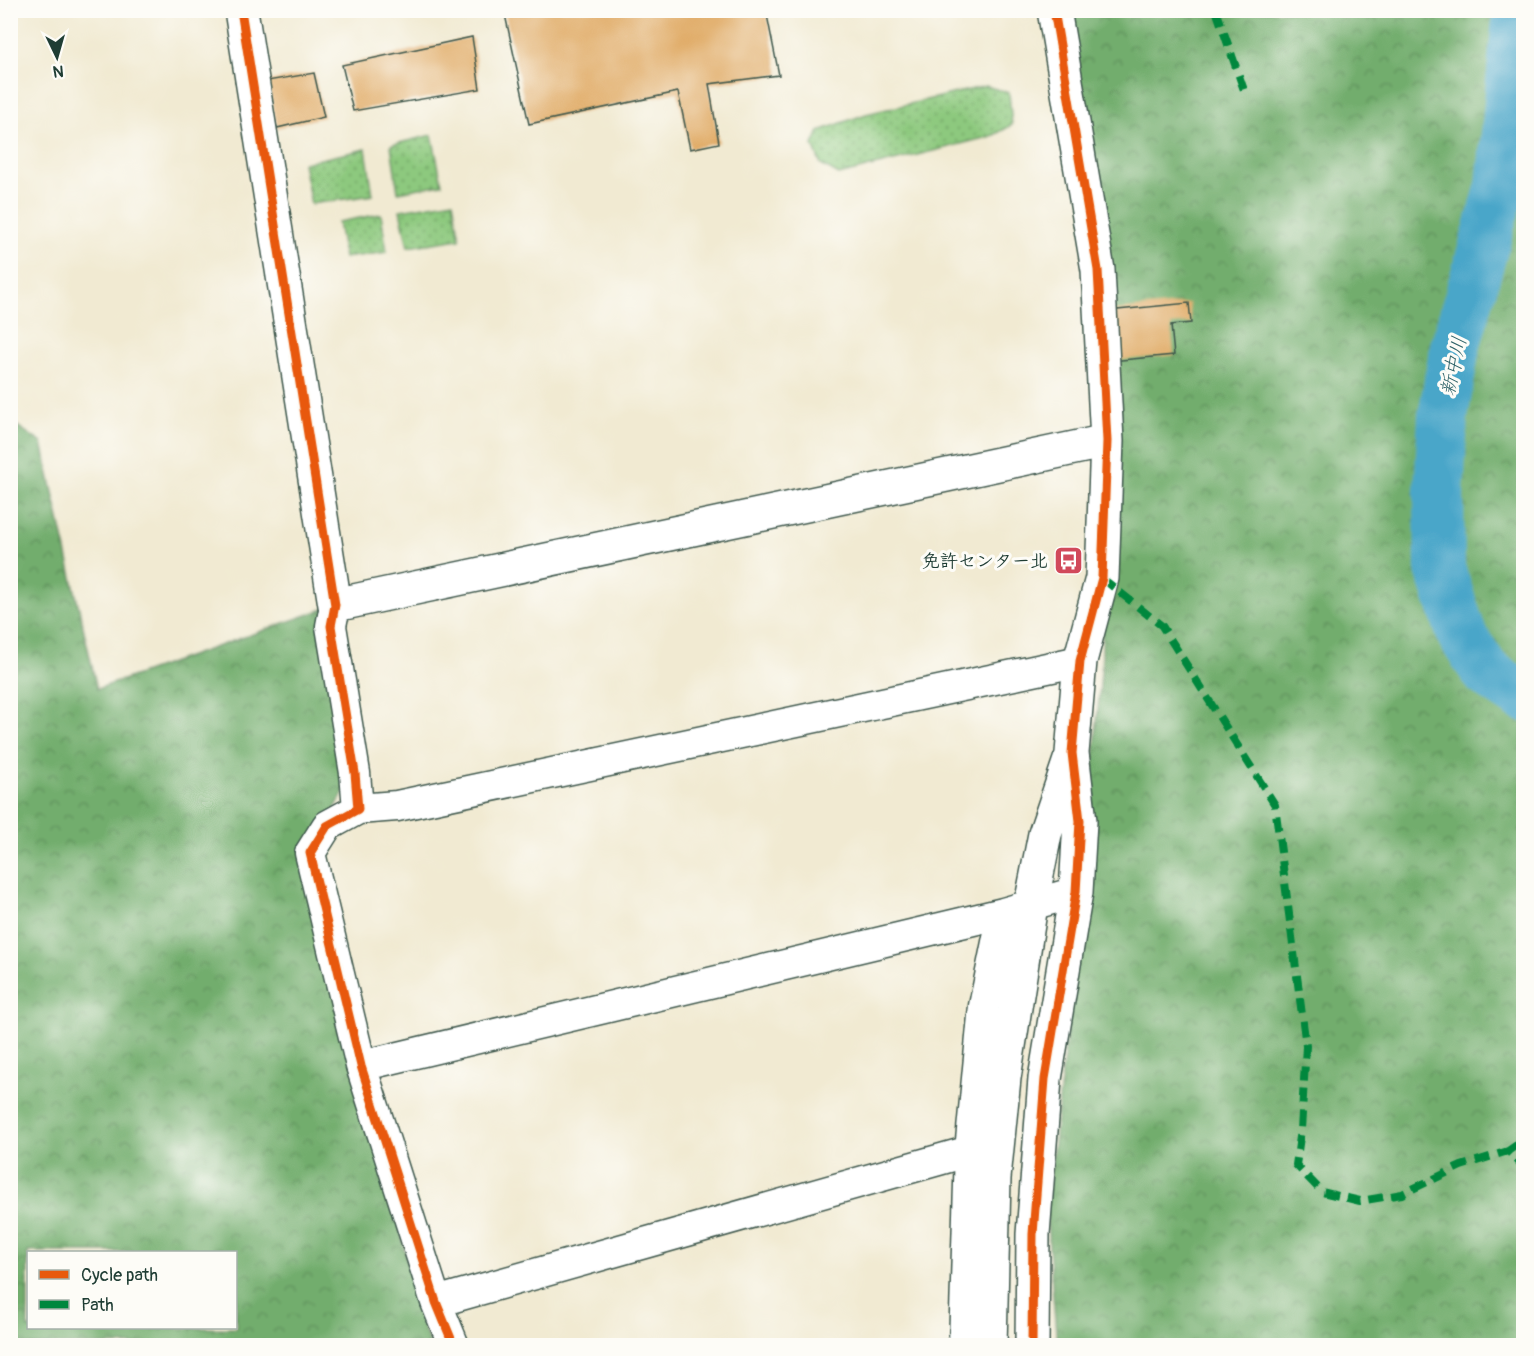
<svg xmlns="http://www.w3.org/2000/svg" width="1534" height="1356" font-family="Pangolin,'Klee One',sans-serif">
  <style>
    .grass { fill: url(#grass-dots); stroke: #568359; stroke-width: 1.5 }
    .forest { fill: url(#forest-crowns); stroke: #487550; stroke-width: 1.5; fill-rule: evenodd }
    .lines { fill: none; stroke-linecap: round; stroke-linejoin: round }
    .river { stroke: #4aa6c9; stroke-width: 50 }
    .building { fill: #e1ad6b }
    .street-casing { stroke: #3e574c; stroke-width: 33 }
    .secondary-casing { stroke: #3e574c; stroke-width: 36 }
    .street { stroke: #fff; stroke-width: 30 }
    .secondary { stroke: #fff; stroke-width: 33 }
    .quiet { stroke: #00873e; stroke-width: 8; stroke-dasharray: 15 8; stroke-linecap: butt }
    .cycleway-casing { stroke: #fdfcf7; stroke-width: 13 }
    .cycleway { stroke: #e8590c; stroke-width: 9 }
    .labels { text-anchor: middle; stroke-width: 6; stroke-linejoin: round; paint-order: stroke }
    .poi-label { font-size: 18px; font-weight: bold; fill: #1f3d34; stroke: #fdfcf7; text-anchor: end }
    .water-label { font-size: 20px; font-style: italic; fill: #2e6268; stroke: #fdfcf7 }
  </style>
  <defs>
    <pattern id="grass-dots" width="8" height="8" patternUnits="userSpaceOnUse" patternTransform="scale(1.5)"><rect width="8" height="8" fill="#8dc97e"/><path d="M2 2h.1M6 6h.1" fill="none" stroke="#73a468" stroke-width="1.8" stroke-linecap="round"/></pattern>
    <pattern id="forest-crowns" width="20" height="18" patternUnits="userSpaceOnUse" patternTransform="scale(1.5)"><rect width="20" height="18" fill="#72ad6d"/><path d="M2 6a3 3 0 1 1 6 0M12 15a3 3 0 1 1 6 0" fill="none" stroke="#5d8e5a"/></pattern>
  </defs>
  <rect width="100%" height="100%" fill="#fdfcf7"/>
  <filter id="ink" filterUnits="userSpaceOnUse"><feTurbulence type="fractalNoise" baseFrequency=".0167" numOctaves="2"/><feDisplacementMap in="SourceGraphic" scale="12" xChannelSelector="R" yChannelSelector="G"/><feConvolveMatrix kernelMatrix="1 2 1 2 8 2 1 2 1" color-interpolation-filters="sRGB"/></filter>
  <filter id="wash" filterUnits="userSpaceOnUse"><feTurbulence type="fractalNoise" baseFrequency=".008" numOctaves="4" result="noise"/><feDisplacementMap in="SourceGraphic" scale="24" xChannelSelector="R" yChannelSelector="G"/><feGaussianBlur stdDeviation="1.35" result="paint"/><feColorMatrix in="noise" values="0 0 0 0 0 0 0 0 0 0 0 0 0 0 0 0 0 1.4 0 .05"/><feComposite in="paint" operator="in"/></filter>
  <g filter="url(#wash)">
    <rect width="100%" height="100%" fill="#f1ead2"/>
    <path class="grass" d="M 986,86 L 1009,93 L 1012,125 L 992,136 L 839,175 L 821,165 L 813,145 L 819,131 L 866,114 Z
      M 432,135 L 442,184 L 398,192 L 391,145 Z
      M 366,149 L 373,195 L 311,204 L 303,163 Z
      M 453,201 L 460,239 L 408,247 L 400,210 Z
      M 381,214 L 387,252 L 344,258 L 338,222 Z"/>
    <path class="forest" d="M 1055,11 L 1523,11 L 1523,1345 L 1057,1345 L 1046,1211 L 1083,892 L 1102,660 L 1101,319 Z
      M 10,421 L 42,443 L 97,689 L 335,605 L 355,773 L 310,853 L 378,1119 L 417,1311 L 430,1345 L 11,1345 ZM 28,1252 L 236,1252 L 236,1328 L 28,1328 Z"/>
    <g class="lines">
      <path class="river" d="M 1518,10 L 1501,186 L 1455,347 L 1443,416 L 1439,492 L 1440,568 L 1462,635 L 1486,672 L 1524,697"/>
    </g>
    <g id="blocks">
      <path class="building" d="M 504,10 L 766,10 L 779,75 L 709,84 L 719,143 L 690,149 L 678,92 L 529,124 Z
        M 472,37 L 480,89 L 353,111 L 342,65 Z
        M 314,73 L 324,117 L 277,128 L 267,81 Z
        M 1189,303 L 1191,323 L 1171,325 L 1174,355 L 1111,361 L 1107,311 Z"/>
    </g>
  </g>
  <g filter="url(#ink)">
    <use href="#blocks" fill-opacity="0" stroke="#3e574c" stroke-width="1.5"/>
    <g class="lines">
      <defs>
        <path id="street" d="M 335,605 L 331,626 L 355,773 L 358,809 L 327,826 L 310,853 L 361,1066 L 436,1302 L 454,1346
          M 358,809 L 397,806 L 1080,661
          M 361,1066 L 1003,913 L 1076,892
          M 436,1302 L 970,1151
          M 964,1346 L 970,1151 L 984,1006 L 1003,913"/>
        <path id="secondary" d="M 241,10 L 335,605 L 1107,441
          M 990,1346 L 994,1178 L 1004,1078 L 1031,905 L 1045,834 L 1070,760
          M 1032,1346 L 1033,1234 L 1045,1079 L 1076,892 L 1080,821 L 1072,753 L 1080,661 L 1102,578 L 1107,441 L 1098,270 L 1054,10"/>
      </defs>
      <use href="#street" class="street-casing"/>
      <use href="#secondary" class="secondary-casing"/>
      <use href="#street" class="street"/>
      <use href="#secondary" class="secondary"/>
      <path class="quiet" d="M 1216,10 L 1245,93
        M 1102,578 L 1162,626 L 1275,805 L 1306,1046 L 1301,1130 L 1296,1165 L 1322,1192 L 1360,1201 L 1402,1194 L 1461,1166 L 1508,1151 L 1524,1167
        M 1508,1151 L 1524,1140"/>
      <defs>
        <path id="cycleway" d="M 241,10 L 335,605 L 331,626 L 355,773 L 358,809 L 327,826 L 310,853 L 361,1066 L 436,1302 L 454,1346
          M 1032,1346 L 1033,1234 L 1045,1079 L 1076,892 L 1080,821 L 1072,753 L 1080,661 L 1102,578 L 1107,441 L 1098,270 L 1054,10"/>
      </defs>
      <use href="#cycleway" class="cycleway-casing"/>
      <use href="#cycleway" class="cycleway"/>
    </g>
  </g>
  <defs>
    <symbol id="bus-square" viewBox="-11 -11 22 22"><rect x="-9" y="-9" width="18" height="18" rx="4" fill="#d1495b" stroke="#fdfcf7"/><path d="M-5-6H5V4H4V6H2V4H-2V6H-4V4H-5ZM-3.5-4V0h7V-4ZM-3.5 1.2v1.5H-2V1.2ZM2 1.2v1.5H3.5V1.2Z" fill="#fff"/></symbol>
  </defs>
  <g fill-rule="evenodd">
    <use href="#bus-square" x="1052" y="544" width="33" height="33"/>
  </g>
  <g class="labels">
    <g class="poi-label">
      <text x="1048" y="567">免許センター北</text>
    </g>
    <g class="water-label">
      <text transform="translate(1453 366) rotate(-78)" y="7">新中川</text>
    </g>
  </g>
  <rect width="1534" height="1356" fill="none" stroke="#fdfcf7" stroke-width="36"/>
  <rect x="27" y="1251" width="210" height="78" fill="#fdfcf7" stroke="#a4b0a9" stroke-width="1.5"/>
  <rect x="39" y="1270" width="30" height="9" fill="#e8590c" stroke="#a4b0a9" stroke-width="1.5"/>
  <text x="81" y="1281" font-size="18" fill="#1f3d34">Cycle path</text>
  <rect x="39" y="1300" width="30" height="9" fill="#00873e" stroke="#a4b0a9" stroke-width="1.5"/>
  <text x="81" y="1311" font-size="18" fill="#1f3d34">Path</text>
  <g transform="translate(57 57) rotate(175)" stroke="#fdfcf7" stroke-width="4.5" paint-order="stroke">
  <path d="M0-4.5L10 22L0 15L-10 22Z" fill="#1f3d34"/>
  <text y="-9" font-size="16" font-weight="bold" text-anchor="middle" fill="#1f3d34">N</text>
  </g>
</svg>
